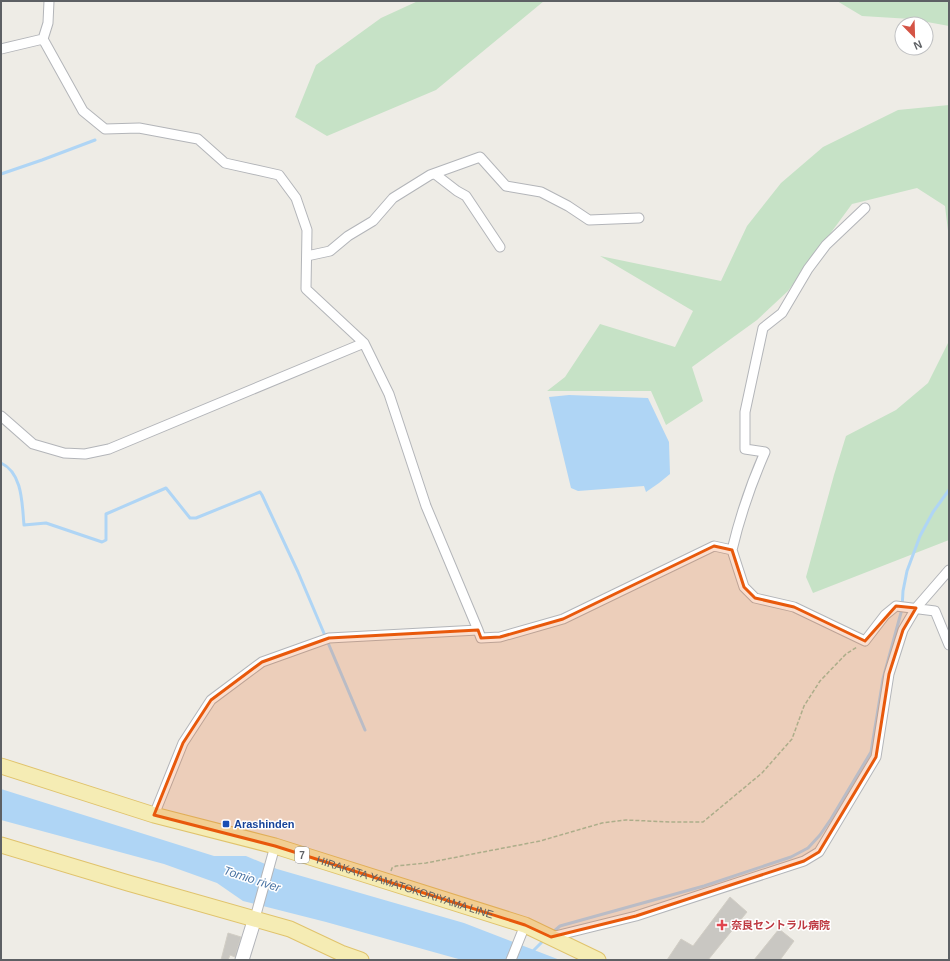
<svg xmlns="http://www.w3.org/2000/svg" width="950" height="961" font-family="Arial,'Noto Sans JP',sans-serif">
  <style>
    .green { fill: #c6e2c6 }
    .water { fill: #afd5f5 }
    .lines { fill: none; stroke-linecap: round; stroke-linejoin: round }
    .stream { stroke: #afd5f5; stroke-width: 3 }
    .building { fill: #c9c7c2; stroke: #d2cec5 }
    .street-casing { stroke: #b3b5b9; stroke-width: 11 }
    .secondary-casing { stroke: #b2b4b9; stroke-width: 15 }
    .primary-casing { stroke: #e0c36c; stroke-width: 17 }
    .path { stroke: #9fc2ab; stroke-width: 1.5; stroke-dasharray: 4 2; stroke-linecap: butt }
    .street { stroke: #fff; stroke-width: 9 }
    .secondary { stroke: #fff; stroke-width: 13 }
    .primary { stroke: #f5ecb4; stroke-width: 15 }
    .marked { fill: #e8590c; fill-opacity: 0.2; stroke: #e8590c; stroke-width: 3; stroke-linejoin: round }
    .transit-dot { fill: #1a4fb4; stroke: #fff; stroke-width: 1.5 }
    .health-dot { fill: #e0444e; stroke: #fff; stroke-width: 1.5 }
    .labels { text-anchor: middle; stroke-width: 3; stroke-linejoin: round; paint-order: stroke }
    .shield { fill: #fff; stroke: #8e9092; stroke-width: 1 }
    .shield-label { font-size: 10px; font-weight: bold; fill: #5d6064 }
    .transit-label { font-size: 11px; font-weight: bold; fill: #164399; stroke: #fff; text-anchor: start }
    .street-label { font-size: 11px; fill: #5d6064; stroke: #fff }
    .health-label { font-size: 11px; font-weight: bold; fill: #be3a42; stroke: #fff; text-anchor: start }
    .water-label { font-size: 12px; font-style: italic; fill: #4d76a5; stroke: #fff }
  </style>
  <rect width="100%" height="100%" fill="#eeece6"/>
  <path class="green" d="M 418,1 L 544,1 L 436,90 L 327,136 L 295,117 L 316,65 L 381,18 Z
    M 837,1 L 949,1 L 949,26 L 911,19 L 862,16 Z
    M 949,105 L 949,239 L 945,206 L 917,188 L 852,204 L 788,291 L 757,320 L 692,367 L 703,401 L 666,425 L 651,391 L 547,391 L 565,377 L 600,324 L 675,347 L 693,311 L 600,256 L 721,281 L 747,226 L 781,183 L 823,147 L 898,110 Z
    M 949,341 L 949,540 L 813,593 L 806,577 L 834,475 L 846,436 L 896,410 L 928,383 Z"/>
  <path class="water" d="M 569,395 L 648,398 L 669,442 L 670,474 L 659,483 L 646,492 L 644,486 L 578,491 L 571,488 L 549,397 Z
    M 1,789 L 214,856 L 246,856 L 277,869 L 464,923 L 560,960 L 462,960 L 326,922 L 243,901 L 217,883 L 164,864 L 1,820 Z"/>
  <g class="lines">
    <path class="stream" d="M 1,174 L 42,160 L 95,140
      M 1,463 C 23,473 22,505 24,525 L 46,523 L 102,542 L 106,540 L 106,514 L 166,488 L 190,518 L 196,518 L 260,492 L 262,495 L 298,572 L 365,730
      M 552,933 L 560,926 L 704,886 L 791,857 L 808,848 L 820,835 L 831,819 L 871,752 L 883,679 L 902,609 L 903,591 L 907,571 L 920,536 L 933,512 L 949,490
      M 532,952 L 545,939"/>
  </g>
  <path class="building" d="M 730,897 L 747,912 L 708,960 L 667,960 L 681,939 L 693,946 Z
    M 779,929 L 794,941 L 780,960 L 754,960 Z
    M 228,933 L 241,937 L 235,957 L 230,955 L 228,960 L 221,960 Z"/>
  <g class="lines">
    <defs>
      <path id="street" d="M 43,39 L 48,23 L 49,1
        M 1,49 L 43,39 L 83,111 L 105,129 L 139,128 L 198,139 L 225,163 L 279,175 L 296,198 L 307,230 L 306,289 L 364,343 L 389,394 L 426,506 L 478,630
        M 435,174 L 457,191 L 466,196 L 500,247
        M 307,256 L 330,251 L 348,236 L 373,221 L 393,198 L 430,175 L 480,157 L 506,186 L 541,192 L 568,206 L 589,220 L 639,218
        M 1,416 L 33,444 L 64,453 L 85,454 L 109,449 L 364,343
        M 732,550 C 740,516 751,484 765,452 L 745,449 L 745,412 L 763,328 L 782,313 L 808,269 L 826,245 L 865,208
        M 154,815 L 183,743 L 211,700 L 262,662 L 329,638 L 478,630 L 481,638 L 500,637 L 563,619 L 714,546 L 732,550 L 744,587 L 755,598 L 794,607 L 865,641 L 885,615 L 896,606 L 935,611 L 949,645
        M 255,918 L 275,846
        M 551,937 L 636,916 L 804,861 L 819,852 L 876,757 L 889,674 L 903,630 L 916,608 L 949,570
        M 511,960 L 525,925"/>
      <path id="secondary" d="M 242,960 L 255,918"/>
      <g id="primary">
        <path id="s1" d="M 1,766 L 154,815 L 275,846 L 525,925 L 598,960"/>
        <path d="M 1,845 L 128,883 L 290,929 L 341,953 L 361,960"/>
      </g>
    </defs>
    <use href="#street" class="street-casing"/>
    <use href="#secondary" class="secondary-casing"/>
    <use href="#primary" class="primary-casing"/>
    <path class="path" d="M 391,871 L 392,868 L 396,866 L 426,863 L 540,841 L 602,823 L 626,820 L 671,822 L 703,822 L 762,773 L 792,739 L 804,706 L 820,681 L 846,654 L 857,647"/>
    <use href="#street" class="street"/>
    <use href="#secondary" class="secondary"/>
    <use href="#primary" class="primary"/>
  </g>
  <path class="marked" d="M 714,546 L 732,550 L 744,587 L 755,598 L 794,607 L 865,641 L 896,606 L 916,608 L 903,630 L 889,674 L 876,757 L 819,852 L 804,861 L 636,916 L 551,937 L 525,925 L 275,846 L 154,815 L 183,743 L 211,700 L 262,662 L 329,638 L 478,630 L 481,638 L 500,637 L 563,619 Z"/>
  <rect class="transit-dot" x="222" y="820" width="8" height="8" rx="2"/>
  <path class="health-dot" d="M720 919h4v4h4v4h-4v4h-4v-4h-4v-4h4z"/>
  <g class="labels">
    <rect class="shield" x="295" y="847" width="14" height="16" rx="3"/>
    <g class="shield-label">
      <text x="302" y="859">7</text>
    </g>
    <g class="transit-label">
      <text x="234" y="828">Arashinden</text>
    </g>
    <g class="street-label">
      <text dy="4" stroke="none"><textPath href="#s1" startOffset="422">HIRAKATA YAMATOKORIYAMA LINE</textPath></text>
    </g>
    <g class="health-label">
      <text x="731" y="929">奈良セントラル病院</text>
    </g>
    <g class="water-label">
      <text transform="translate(252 879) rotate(18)" y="4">Tomio river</text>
    </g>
  </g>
  <rect width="950" height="961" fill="none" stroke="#5d6064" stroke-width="4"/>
  <g transform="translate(914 36) rotate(157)"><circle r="19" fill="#ffffff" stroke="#bebfc1"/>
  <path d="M0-3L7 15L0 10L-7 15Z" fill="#d45445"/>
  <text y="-6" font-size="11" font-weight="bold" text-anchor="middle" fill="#5d6064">N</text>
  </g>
</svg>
